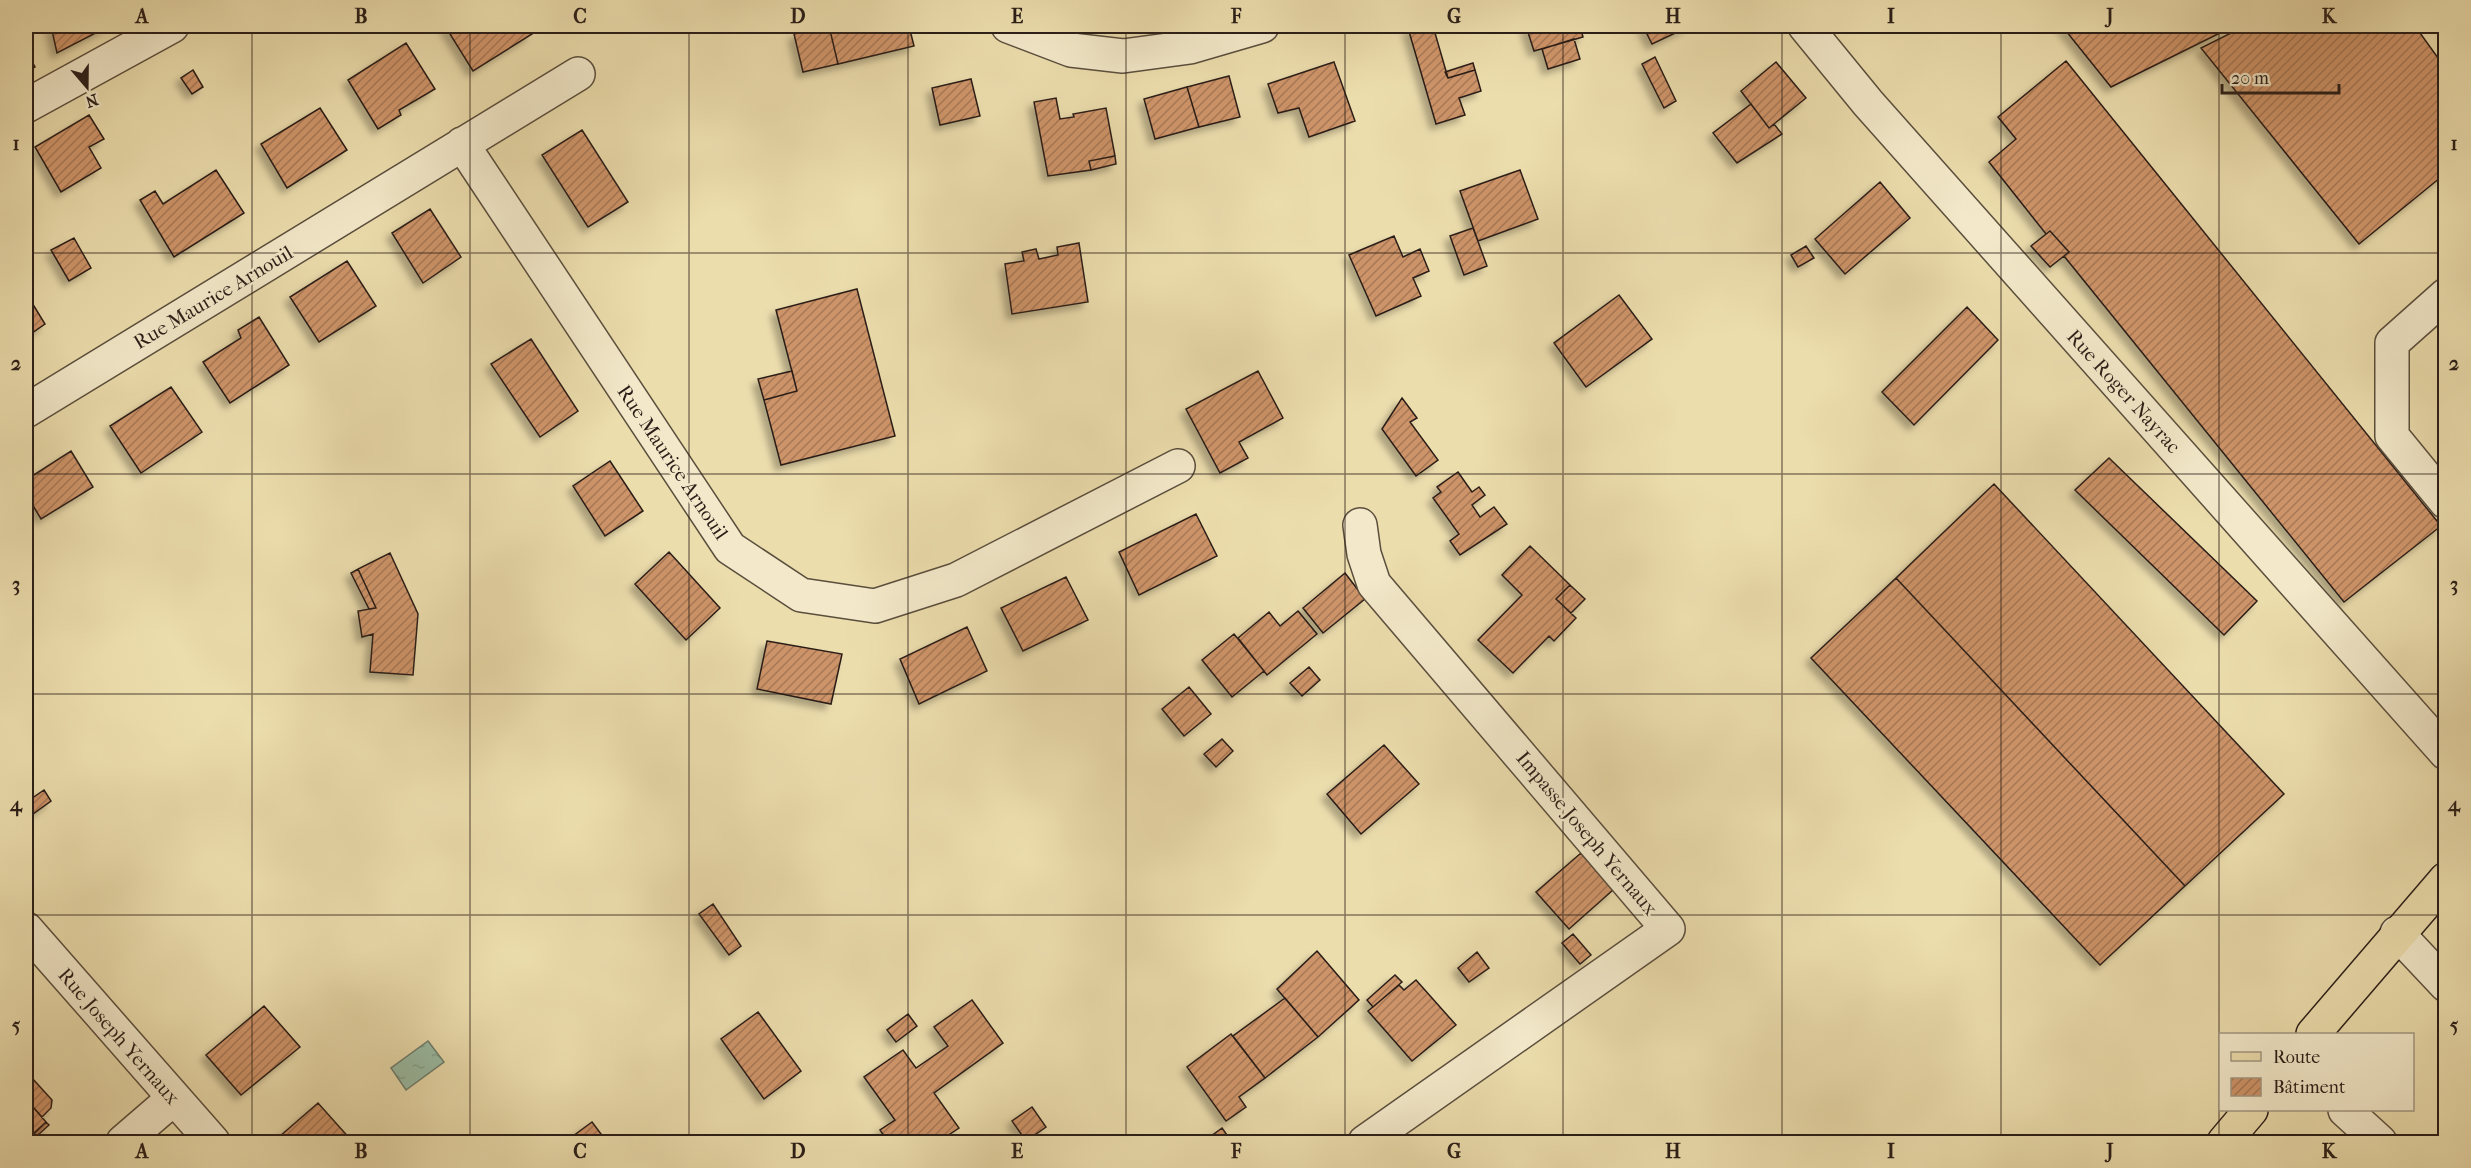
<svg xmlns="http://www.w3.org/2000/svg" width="2471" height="1168" font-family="'IM FELL French Canon',serif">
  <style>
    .water { fill: url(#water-ripples); stroke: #6d7d6d; stroke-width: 1.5 }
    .building { fill: url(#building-hatch); stroke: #2a1e18; stroke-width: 1.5; filter: url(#shadow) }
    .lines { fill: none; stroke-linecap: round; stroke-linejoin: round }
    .minor-casing { stroke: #5a4e3d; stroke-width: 36 }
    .major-casing { stroke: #2a1e18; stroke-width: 36 }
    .minor { stroke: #f3e9ca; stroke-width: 33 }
    .major { stroke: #ecddad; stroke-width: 33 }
    .grid { fill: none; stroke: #2a1e18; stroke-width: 1.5; stroke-opacity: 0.55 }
    .labels { text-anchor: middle; stroke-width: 5; stroke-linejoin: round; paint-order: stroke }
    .street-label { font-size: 20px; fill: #2a1e18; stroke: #f3e9ca }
    .neatline { fill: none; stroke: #2a1e18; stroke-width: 2 }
    .grid-label { font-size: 20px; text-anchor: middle; font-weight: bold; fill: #2a1e18 }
  </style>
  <defs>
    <pattern id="water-ripples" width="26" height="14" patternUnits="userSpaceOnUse" patternTransform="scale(1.5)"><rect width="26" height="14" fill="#9abda5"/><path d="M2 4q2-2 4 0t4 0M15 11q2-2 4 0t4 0" fill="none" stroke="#85a28d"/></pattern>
    <pattern id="building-hatch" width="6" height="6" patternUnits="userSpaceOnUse" patternTransform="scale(1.5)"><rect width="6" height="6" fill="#ce9469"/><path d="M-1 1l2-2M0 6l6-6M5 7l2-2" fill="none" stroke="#a77855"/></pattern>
    <filter id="shadow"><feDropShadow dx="-5.5" dy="5.5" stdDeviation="3" flood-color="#0004"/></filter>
  </defs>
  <rect width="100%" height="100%" fill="#ecddad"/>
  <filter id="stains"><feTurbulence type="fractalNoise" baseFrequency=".00333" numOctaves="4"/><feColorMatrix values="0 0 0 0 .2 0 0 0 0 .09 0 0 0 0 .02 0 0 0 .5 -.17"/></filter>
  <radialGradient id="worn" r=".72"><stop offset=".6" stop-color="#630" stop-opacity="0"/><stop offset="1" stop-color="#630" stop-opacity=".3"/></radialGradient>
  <path class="water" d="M 428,1041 L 444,1062 L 406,1090 L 391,1068 Z"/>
  <path class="building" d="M 51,26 L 109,26 L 57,53 Z
    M 445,26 L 526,26 L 532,34 L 473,71 Z
    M 805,26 L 829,26 L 806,31 Z
    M 829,26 L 838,64 L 803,72 L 794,34 Z
    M 829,26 L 909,26 L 914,46 L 838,64 Z
    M 1418,26 L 1433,26 L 1448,78 L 1475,70 L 1481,91 L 1459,98 L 1465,115 L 1436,124 L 1408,28 Z
    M 1526,26 L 1580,26 L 1583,37 L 1534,51 Z
    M 1643,26 L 1690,26 L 1652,44 Z
    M 2062,26 L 2234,26 L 2111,87 Z
    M 2245,26 L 2415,26 L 2446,69 L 2446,173 L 2359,244 L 2201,48 Z
    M 1574,39 L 1580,59 L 1548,69 L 1542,49 Z
    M 406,43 L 435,89 L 399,110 L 401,115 L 378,129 L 348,80 Z
    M 26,50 L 35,67 L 26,72 Z
    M 1655,57 L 1676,101 L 1664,108 L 1642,64 Z
    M 2066,61 L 2441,526 L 2344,602 L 2064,256 L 2069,252 L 2050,231 L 2046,234 L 1989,162 L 2016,139 L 1998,117 Z
    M 1334,62 L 1355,121 L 1309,137 L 1299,108 L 1278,113 L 1268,84 Z
    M 1776,62 L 1806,98 L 1769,128 L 1741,91 Z
    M 1473,63 L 1475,70 L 1448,78 L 1445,72 Z
    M 193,70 L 203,87 L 192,94 L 181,78 Z
    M 1229,76 L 1240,117 L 1199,127 L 1187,87 Z
    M 971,79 L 980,116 L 940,125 L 932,88 Z
    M 1187,87 L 1199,127 L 1155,139 L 1144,99 Z
    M 1056,98 L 1060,119 L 1074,117 L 1073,114 L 1106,108 L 1115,156 L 1089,161 L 1091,170 L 1048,176 L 1034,102 Z
    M 1751,104 L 1769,128 L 1774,124 L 1782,134 L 1737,163 L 1713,133 Z
    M 320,108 L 347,150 L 287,188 L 261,144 Z
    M 89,115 L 104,139 L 89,147 L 101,168 L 61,192 L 35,147 Z
    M 582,130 L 628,202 L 588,227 L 542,155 Z
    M 1115,156 L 1116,164 L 1091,170 L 1089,161 Z
    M 216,170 L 244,213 L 174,257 L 140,200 L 155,191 L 163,204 Z
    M 1520,170 L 1538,219 L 1478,241 L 1460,191 Z
    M 1880,182 L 1910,218 L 1845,274 L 1815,239 Z
    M 430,209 L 461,257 L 423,283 L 392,233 Z
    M 1473,228 L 1487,266 L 1464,275 L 1450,236 Z
    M 2050,231 L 2069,252 L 2050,267 L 2031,246 Z
    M 1394,236 L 1403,257 L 1420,249 L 1429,271 L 1413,278 L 1421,296 L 1376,316 L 1349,255 Z
    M 74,238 L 91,268 L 69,281 L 51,250 Z
    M 1079,243 L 1088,302 L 1012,314 L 1005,264 L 1024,261 L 1022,252 L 1036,249 L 1039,259 L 1058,255 L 1057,247 Z
    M 1806,246 L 1814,258 L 1798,267 L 1791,255 Z
    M 347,261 L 376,306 L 319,342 L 290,297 Z
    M 857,289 L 895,436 L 781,465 L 764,400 L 797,391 L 776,310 Z
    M 26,293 L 45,324 L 26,337 Z
    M 1619,295 L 1652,339 L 1586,387 L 1554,343 Z
    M 1967,307 L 1998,340 L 1914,425 L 1882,392 Z
    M 259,317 L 289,365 L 230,403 L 203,362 L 241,338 L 238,330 Z
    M 531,339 L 578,411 L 540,437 L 491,364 Z
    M 792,371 L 797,391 L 764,400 L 758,379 Z
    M 1258,371 L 1283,418 L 1239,442 L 1248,458 L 1220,473 L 1186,409 Z
    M 171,387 L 202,432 L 141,473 L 110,426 Z
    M 1402,398 L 1417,418 L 1410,422 L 1438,460 L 1416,476 L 1382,429 Z
    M 71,451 L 93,487 L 41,519 L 26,494 L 26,480 Z
    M 2109,458 L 2257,601 L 2224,635 L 2075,490 Z
    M 610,461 L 643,511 L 605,536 L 573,486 Z
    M 1458,472 L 1472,492 L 1479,487 L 1485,495 L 1472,505 L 1480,517 L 1494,507 L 1507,524 L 1460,555 L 1450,541 L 1459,534 L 1433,498 L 1441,492 L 1437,487 Z
    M 1994,484 L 2284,794 L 2185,886 L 1896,578 Z
    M 1196,514 L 1217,556 L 1139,595 L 1119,552 Z
    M 1530,546 L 1570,585 L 1556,599 L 1576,618 L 1554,641 L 1549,636 L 1513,673 L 1478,640 L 1522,595 L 1502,575 Z
    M 669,552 L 720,608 L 686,640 L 635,584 Z
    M 390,553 L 418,614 L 413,675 L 370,672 L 373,634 L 362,637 L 358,611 L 376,608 L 358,569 Z
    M 358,569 L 376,608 L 369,609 L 351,573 Z
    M 1345,573 L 1365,599 L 1323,633 L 1303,608 Z
    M 1066,577 L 1088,620 L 1023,651 L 1001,608 Z
    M 1896,578 L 2185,886 L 2100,965 L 1811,658 Z
    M 1570,585 L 1585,599 L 1571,613 L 1556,599 Z
    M 1298,611 L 1317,634 L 1267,675 L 1238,638 L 1269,612 L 1280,626 Z
    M 967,627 L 987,671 L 919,704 L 900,659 Z
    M 1234,634 L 1264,671 L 1232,697 L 1202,660 Z
    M 767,641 L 842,654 L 831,704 L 757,689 Z
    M 1309,667 L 1320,680 L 1302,696 L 1290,683 Z
    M 1189,687 L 1211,714 L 1184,736 L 1162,709 Z
    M 1222,739 L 1233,751 L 1216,767 L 1204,754 Z
    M 1384,745 L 1419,784 L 1361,834 L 1327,794 Z
    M 44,790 L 51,801 L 26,819 L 26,797 L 28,801 Z
    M 1581,853 L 1613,890 L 1569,929 L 1536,892 Z
    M 713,904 L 741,946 L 729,955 L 699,914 Z
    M 1573,934 L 1591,955 L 1580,964 L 1562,943 Z
    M 1317,951 L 1359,1000 L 1318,1037 L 1277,989 Z
    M 1477,952 L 1489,968 L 1469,982 L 1458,968 Z
    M 1395,975 L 1402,982 L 1373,1007 L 1367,1000 Z
    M 1416,980 L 1456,1025 L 1412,1061 L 1368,1011 L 1399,985 L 1404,990 Z
    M 1285,998 L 1318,1037 L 1265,1078 L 1233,1036 Z
    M 972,1000 L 1003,1043 L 934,1093 L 959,1128 L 938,1142 L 888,1142 L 880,1130 L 895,1120 L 864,1077 L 903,1050 L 916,1068 L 948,1046 L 934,1027 Z
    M 264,1006 L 300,1047 L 241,1095 L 206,1055 Z
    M 758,1012 L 801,1071 L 764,1099 L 721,1039 Z
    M 908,1014 L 917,1026 L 896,1042 L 887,1030 Z
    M 1231,1034 L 1265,1078 L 1239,1097 L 1246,1107 L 1226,1121 L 1187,1067 Z
    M 32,1078 L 52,1100 L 51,1108 L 42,1117 L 26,1099 L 26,1083 Z
    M 26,1099 L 46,1122 L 26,1140 Z
    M 318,1103 L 352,1141 L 284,1142 L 279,1137 Z
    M 1032,1107 L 1046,1127 L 1026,1141 L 1012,1121 Z
    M 46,1122 L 49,1125 L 30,1142 L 26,1142 Z
    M 592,1122 L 607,1142 L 565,1142 Z
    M 1222,1128 L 1232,1142 L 1203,1142 Z"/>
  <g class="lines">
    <defs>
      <path id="minor" d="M 1008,26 L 1071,50 L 1123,56 L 1190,47 L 1262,26
        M 1805,26 L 1868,103 L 2446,753
        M 26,106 L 172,26
        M 462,144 L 730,548 L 801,595 L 875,606 L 956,580 L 1178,466
        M 2446,295 L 2392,343 L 2392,436 L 2446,502
        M 26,411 L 578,74
        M 1360,525 L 1364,554 L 1374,584 L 1668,929 L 1365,1142
        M 26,929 L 213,1142
        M 2397,933 L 2446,985
        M 2345,1110 L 2380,1142
        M 123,1142 L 174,1098"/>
      <path id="major" d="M 2313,1034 L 2446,879
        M 2224,1142 L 2251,1110"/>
    </defs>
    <use href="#minor" class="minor-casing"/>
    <use href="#major" class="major-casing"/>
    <use href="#minor" class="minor"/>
    <use href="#major" class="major"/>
  </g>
  <path class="grid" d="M 252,26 L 252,1142M 470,26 L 470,1142M 689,26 L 689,1142M 908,26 L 908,1142M 1126,26 L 1126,1142M 1345,26 L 1345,1142M 1563,26 L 1563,1142M 1782,26 L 1782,1142M 2001,26 L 2001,1142M 2219,26 L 2219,1142M 26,253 L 2446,253M 26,474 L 2446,474M 26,694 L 2446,694M 26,915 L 2446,915"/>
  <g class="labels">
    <g class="street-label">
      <text transform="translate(213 297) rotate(-31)" y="7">Rue Maurice Arnouil</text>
      <text transform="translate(2124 391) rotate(48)" y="7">Rue Roger Nayrac</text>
      <text transform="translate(673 462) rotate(56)" y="7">Rue Maurice Arnouil</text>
      <text transform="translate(1587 833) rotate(50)" y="7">Impasse Joseph Yernaux</text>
      <text transform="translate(119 1036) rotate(49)" y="7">Rue Joseph Yernaux</text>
    </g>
  </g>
  <rect width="2471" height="1168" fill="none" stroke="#ecddad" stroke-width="66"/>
  <rect x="2219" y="1033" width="195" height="78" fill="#f3e9ca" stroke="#a39883" stroke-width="1.5"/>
  <rect x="2231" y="1052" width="30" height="9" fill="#ecddad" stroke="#a39883" stroke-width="1.5"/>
  <text x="2273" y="1063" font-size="18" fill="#2a1e18">Route</text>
  <rect x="2231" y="1078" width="30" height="18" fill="url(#building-hatch)" stroke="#a39883" stroke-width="1.5"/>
  <text x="2273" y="1093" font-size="18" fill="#2a1e18">Bâtiment</text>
  <g transform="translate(87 87) rotate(160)" stroke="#f3e9ca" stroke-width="4.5" paint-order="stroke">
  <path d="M0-4.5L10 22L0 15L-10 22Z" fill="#2a1e18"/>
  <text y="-9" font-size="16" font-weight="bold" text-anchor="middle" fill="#2a1e18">N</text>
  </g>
  <path d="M2222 84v9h117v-9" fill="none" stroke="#2a1e18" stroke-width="3"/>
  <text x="2231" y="84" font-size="18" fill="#2a1e18" stroke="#f3e9ca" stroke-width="4.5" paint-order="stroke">20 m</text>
  <rect x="33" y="33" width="2405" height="1102" class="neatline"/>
  <g class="grid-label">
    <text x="142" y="23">A</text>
    <text x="361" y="23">B</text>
    <text x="580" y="23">C</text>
    <text x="798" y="23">D</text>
    <text x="1017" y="23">E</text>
    <text x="1236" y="23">F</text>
    <text x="1454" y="23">G</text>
    <text x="1673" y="23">H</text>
    <text x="1891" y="23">I</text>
    <text x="2110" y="23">J</text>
    <text x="2329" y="23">K</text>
    <text x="16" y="150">1</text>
    <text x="2454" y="150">1</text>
    <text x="16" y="370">2</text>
    <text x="2454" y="370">2</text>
    <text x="16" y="591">3</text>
    <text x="2454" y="591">3</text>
    <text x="16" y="811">4</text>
    <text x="2454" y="811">4</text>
    <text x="16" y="1032">5</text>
    <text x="2454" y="1032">5</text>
    <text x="142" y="1158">A</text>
    <text x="361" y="1158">B</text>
    <text x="580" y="1158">C</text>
    <text x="798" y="1158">D</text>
    <text x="1017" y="1158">E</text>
    <text x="1236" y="1158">F</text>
    <text x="1454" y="1158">G</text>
    <text x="1673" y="1158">H</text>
    <text x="1891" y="1158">I</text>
    <text x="2110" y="1158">J</text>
    <text x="2329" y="1158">K</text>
  </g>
  <rect width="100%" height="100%" filter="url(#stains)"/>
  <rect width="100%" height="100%" fill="url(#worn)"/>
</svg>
